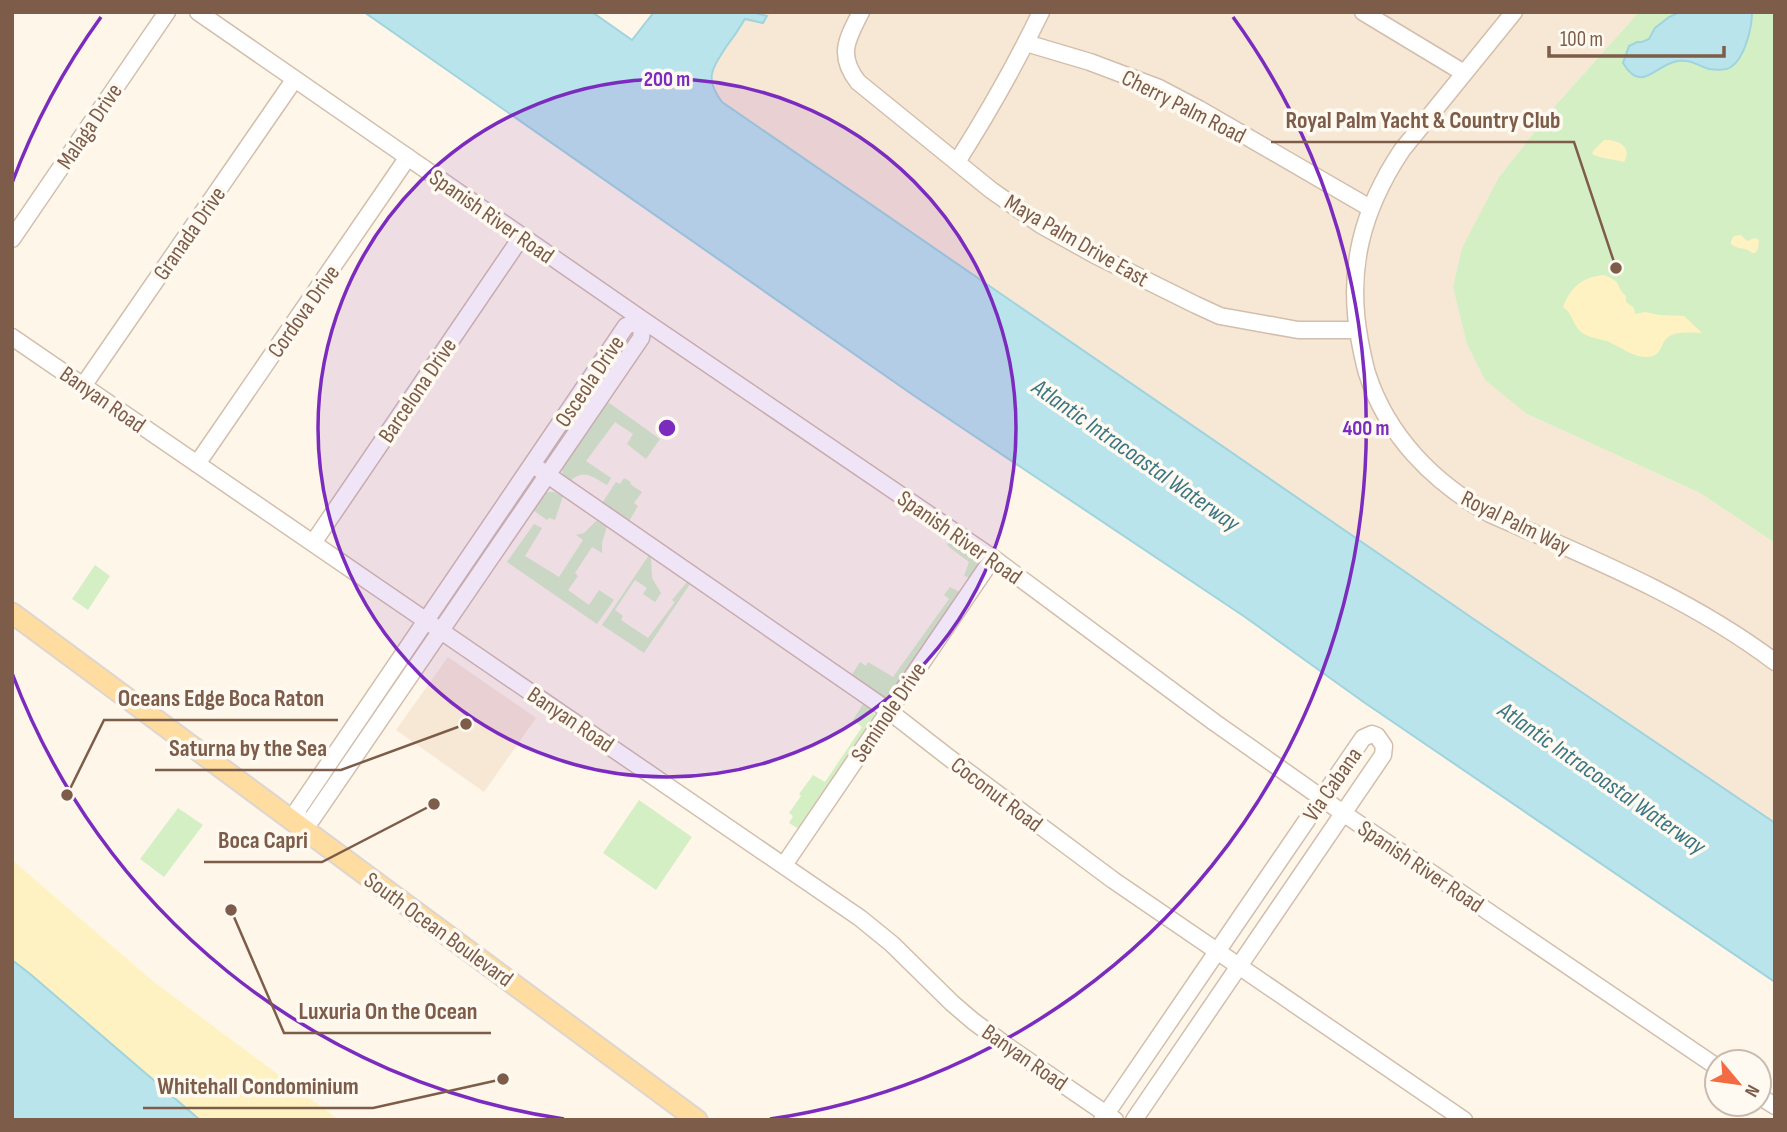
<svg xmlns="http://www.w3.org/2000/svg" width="1787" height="1132" font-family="'Sofia Sans Condensed',sans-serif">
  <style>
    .residential { fill: #f7e8d6 }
    .green { fill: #d5efc5 }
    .sand { fill: #fff2c2 }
    .water { fill: #bae4eb; stroke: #9fd4de; stroke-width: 2 }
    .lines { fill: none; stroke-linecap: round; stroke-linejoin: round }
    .minor-casing { stroke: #d3beac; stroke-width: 19 }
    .major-casing { stroke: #ddd5d0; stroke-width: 23 }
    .minor { stroke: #fff; stroke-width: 16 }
    .major { stroke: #ffdc9f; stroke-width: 19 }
    .ring { fill: none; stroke: #7b2cbf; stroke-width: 3.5 }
    .labels { text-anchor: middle; stroke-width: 7; stroke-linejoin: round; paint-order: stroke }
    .street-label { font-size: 23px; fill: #7d5c49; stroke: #fffaf1 }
    .water-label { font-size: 24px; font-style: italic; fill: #3a7683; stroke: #fffaf1 }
    .centre { fill: #7b2cbf; stroke: #fffaf1; stroke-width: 3.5 }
    .ring-label { font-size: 21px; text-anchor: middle; font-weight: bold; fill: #7b2cbf; stroke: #fffaf1; stroke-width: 7; stroke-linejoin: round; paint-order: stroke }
    .leader { fill: none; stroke: #7d5c49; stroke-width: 2.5 }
    .callout-dot { fill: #7d5c49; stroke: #fffaf1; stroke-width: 2.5 }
    .callout-label { font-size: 24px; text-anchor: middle; font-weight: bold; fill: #7d5c49; stroke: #fffaf1; stroke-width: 7; stroke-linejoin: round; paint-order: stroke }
  </style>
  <rect width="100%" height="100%" fill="#fef6e9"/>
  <path class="residential" d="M 752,12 L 1639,12 L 1554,107 L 1499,177 L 1527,414 L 1700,493 L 1775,543 L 1775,823 L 1478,622 L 722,102 L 714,91 L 711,81 L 713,66 L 745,19 L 763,23 L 766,16 Z
    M 448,657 L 536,718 L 484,792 L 396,730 Z"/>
  <path class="green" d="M 1639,12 L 1775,12 L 1775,543 L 1700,493 L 1527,414 L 1485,380 L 1467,344 L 1453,287 L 1462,248 L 1499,177 L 1554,107 Z
    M 627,339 L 631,341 L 549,459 L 547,459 L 547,456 Z
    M 605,400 L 660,439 L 646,459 L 627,444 L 633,434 L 615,422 L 586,461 L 611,478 L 607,485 C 591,476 584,468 569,482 C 563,476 561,473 563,464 Z
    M 624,478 L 631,482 L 630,484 L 642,492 L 634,503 L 638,506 L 628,523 L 602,503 L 616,482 L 620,484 Z
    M 526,486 L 529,486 L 530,488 L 444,613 L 443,612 Z
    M 549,492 L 554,492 L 563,496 L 555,520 L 549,518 L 547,520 L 533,510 L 544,493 Z
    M 596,521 L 607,526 L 602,543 L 602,553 L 592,547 L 575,573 L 578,576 L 568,590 L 589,605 L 599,590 L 614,600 L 597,624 L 507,562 L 534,524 L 542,528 L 525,556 L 559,577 L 583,540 L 576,535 L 584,533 Z
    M 950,540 L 955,540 L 976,555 L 978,567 L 972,578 L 964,576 L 969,562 L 949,547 L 947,544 Z
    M 649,555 L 651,558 L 652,578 L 661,593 L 655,602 L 643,594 L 647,588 L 635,580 L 615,610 L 623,616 L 621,620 L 648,638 L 675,602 L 672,600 L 687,582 L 690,584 L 644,653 L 602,625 Z
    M 95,565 L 110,576 L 88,610 L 72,599 Z
    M 950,587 L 962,593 L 891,697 L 884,699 L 851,676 L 860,662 L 866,666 L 868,662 L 893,677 L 949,599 L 944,595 Z
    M 424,637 L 426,639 L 308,812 L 306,811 L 422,638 Z
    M 863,704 L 874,712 L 875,717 L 801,829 L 797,828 L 789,823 L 793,816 L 789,813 L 801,796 L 799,794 L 813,775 L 825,782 L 862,727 L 853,720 Z
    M 639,800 L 692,837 L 656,890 L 603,853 Z
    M 178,808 L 203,825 L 164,877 L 140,859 Z"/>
  <path class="sand" d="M 1604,140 C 1618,139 1633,147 1624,162 C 1614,159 1603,159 1592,154 L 1594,150 Z
    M 1741,235 L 1747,241 L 1755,238 L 1759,240 L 1758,249 L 1755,253 L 1752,253 C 1745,246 1737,250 1731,244 L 1731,241 L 1734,236 Z
    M 1604,275 C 1624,283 1614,285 1626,296 L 1626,302 L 1634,308 L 1635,314 L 1645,312 L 1659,315 L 1684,316 L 1702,333 C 1693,333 1678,331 1670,336 C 1661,340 1663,352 1653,356 C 1636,361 1622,347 1607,341 C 1597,338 1586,338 1578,329 C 1572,321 1572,313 1563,307 C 1571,287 1582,277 1604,275 Z
    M 12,860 L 154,982 L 339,1120 L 12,1120 Z"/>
  <path class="water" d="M 364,12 L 592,12 L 632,40 L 654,12 L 752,12 L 767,16 L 763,23 L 745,19 C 739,29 733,38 726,47 C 712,69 704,78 722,102 L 1478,622 L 1775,823 L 1775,982 L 1365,703 L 1245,617 L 913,395 Z
    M 1680,12 L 1752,12 C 1752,27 1745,58 1731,67 C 1725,71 1716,70 1709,69 C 1698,66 1691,59 1678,61 C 1655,64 1642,95 1623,63 L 1629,46 L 1637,42 L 1642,42 L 1649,39 L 1655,28 L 1669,17 Z
    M 12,960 L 29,973 L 200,1120 L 12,1120 Z"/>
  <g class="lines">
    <defs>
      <path id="minor" d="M 198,12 L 643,320 L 993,558 L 1214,722 L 1343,813 L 1717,1067
        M 861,12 C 847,39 837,55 858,82 L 991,190 L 1041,225 L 1095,255 L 1196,305 L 1220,316 L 1298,330 L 1358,330
        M 1363,12 L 1464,73
        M 1514,12 L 1402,150 C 1362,210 1346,270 1360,342 C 1362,352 1364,363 1367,373 C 1387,436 1434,483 1490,514 C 1588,557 1689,597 1775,662
        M 1026,43 L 1090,62 L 1159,88 L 1199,109 L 1370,208
        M 957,162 C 988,113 1016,64 1041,12
        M 12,239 L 167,12
        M 643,320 L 641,338 L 312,819 L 297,824 L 298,809 L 626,326 Z
        M 12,337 L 860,918 L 892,944 L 952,1003 L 973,1021 L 1007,1046 L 1115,1120
        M 83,386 L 294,80
        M 197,464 L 408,157
        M 539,469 L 889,711 L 948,757 L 1113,880 L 1464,1120
        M 313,543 L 522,236
        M 784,865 L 993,558
        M 1759,1096 L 1775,1106
        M 1102,1120 L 1363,738 L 1372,734 L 1377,736 L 1384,746 L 1383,755 L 1134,1120"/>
      <path id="major" d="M 12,613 L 697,1120"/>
    </defs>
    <use href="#minor" class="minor-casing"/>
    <use href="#major" class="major-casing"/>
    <use href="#minor" class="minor"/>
    <use href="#major" class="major"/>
  </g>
  <circle cx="667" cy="428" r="349" fill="#7b2cbf" fill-opacity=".12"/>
  <g class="ring">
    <circle cx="667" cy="428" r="349"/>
    <path d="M564 1119A699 699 0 0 1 12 673M12 183A699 699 0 0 1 101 17M1233 17A699 699 0 0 1 770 1119"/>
  </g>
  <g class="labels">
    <g class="street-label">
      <text transform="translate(1184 106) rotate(27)" y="8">Cherry Palm Road</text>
      <text transform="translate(89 126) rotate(-56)" y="8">Malaga Drive</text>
      <text transform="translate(492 216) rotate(35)" y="8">Spanish River Road</text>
      <text transform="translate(189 233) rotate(-55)" y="8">Granada Drive</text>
      <text transform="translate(1077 240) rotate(30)" y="8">Maya Palm Drive East</text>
      <text transform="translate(303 311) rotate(-55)" y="8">Cordova Drive</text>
      <text transform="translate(589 381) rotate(-56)" y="8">Osceola Drive</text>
      <text transform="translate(417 390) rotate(-56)" y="8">Barcelona Drive</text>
      <text transform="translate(103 399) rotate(35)" y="8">Banyan Road</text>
      <text transform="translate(1516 522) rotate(26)" y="8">Royal Palm Way</text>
      <text transform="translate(960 537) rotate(35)" y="8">Spanish River Road</text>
      <text transform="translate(888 712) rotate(-56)" y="8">Seminole Drive</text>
      <text transform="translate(571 719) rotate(34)" y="8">Banyan Road</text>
      <text transform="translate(1332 784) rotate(-55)" y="8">Via Cabana</text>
      <text transform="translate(997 794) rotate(37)" y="8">Coconut Road</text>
      <text transform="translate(1421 866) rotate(34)" y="8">Spanish River Road</text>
      <text transform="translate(439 929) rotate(36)" y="8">South Ocean Boulevard</text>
      <text transform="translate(1025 1057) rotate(35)" y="8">Banyan Road</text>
    </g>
    <g class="water-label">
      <text transform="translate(1136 455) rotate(35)" y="8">Atlantic Intracoastal Waterway</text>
      <text transform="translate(1602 778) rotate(35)" y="8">Atlantic Intracoastal Waterway</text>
    </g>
  </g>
  <circle cx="667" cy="428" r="10" class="centre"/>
  <g class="ring-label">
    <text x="667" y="86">200 m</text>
    <text x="1366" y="435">400 m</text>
  </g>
  <path class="leader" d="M1616 268L1574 142H1271M67 795L104 720H338M466 724L341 770H155M434 804L322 862H204M231 910L284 1033H491M503 1079L373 1108H143"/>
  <g class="callout-dot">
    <circle cx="1616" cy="268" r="7"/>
    <circle cx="67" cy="795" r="7"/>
    <circle cx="466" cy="724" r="7"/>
    <circle cx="434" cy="804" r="7"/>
    <circle cx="231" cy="910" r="7"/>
    <circle cx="503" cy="1079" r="7"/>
  </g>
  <g class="callout-label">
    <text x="1423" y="128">Royal Palm Yacht &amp; Country Club</text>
    <text x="221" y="706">Oceans Edge Boca Raton</text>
    <text x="248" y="756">Saturna by the Sea</text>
    <text x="263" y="848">Boca Capri</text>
    <text x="388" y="1019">Luxuria On the Ocean</text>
    <text x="258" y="1094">Whitehall Condominium</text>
  </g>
  <rect width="1787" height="1132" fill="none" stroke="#7d5c49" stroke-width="28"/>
  <g transform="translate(1738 1083) rotate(119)"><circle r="33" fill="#fffaf1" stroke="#cbbbae" stroke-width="2"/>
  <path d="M0-5L12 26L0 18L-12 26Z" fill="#f36b43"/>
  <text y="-10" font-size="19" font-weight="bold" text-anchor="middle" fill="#7d5c49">N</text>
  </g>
  <path d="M1549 46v10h175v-10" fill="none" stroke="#7d5c49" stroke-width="3.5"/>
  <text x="1560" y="46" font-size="21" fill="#7d5c49" stroke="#fffaf1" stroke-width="5" paint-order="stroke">100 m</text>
</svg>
